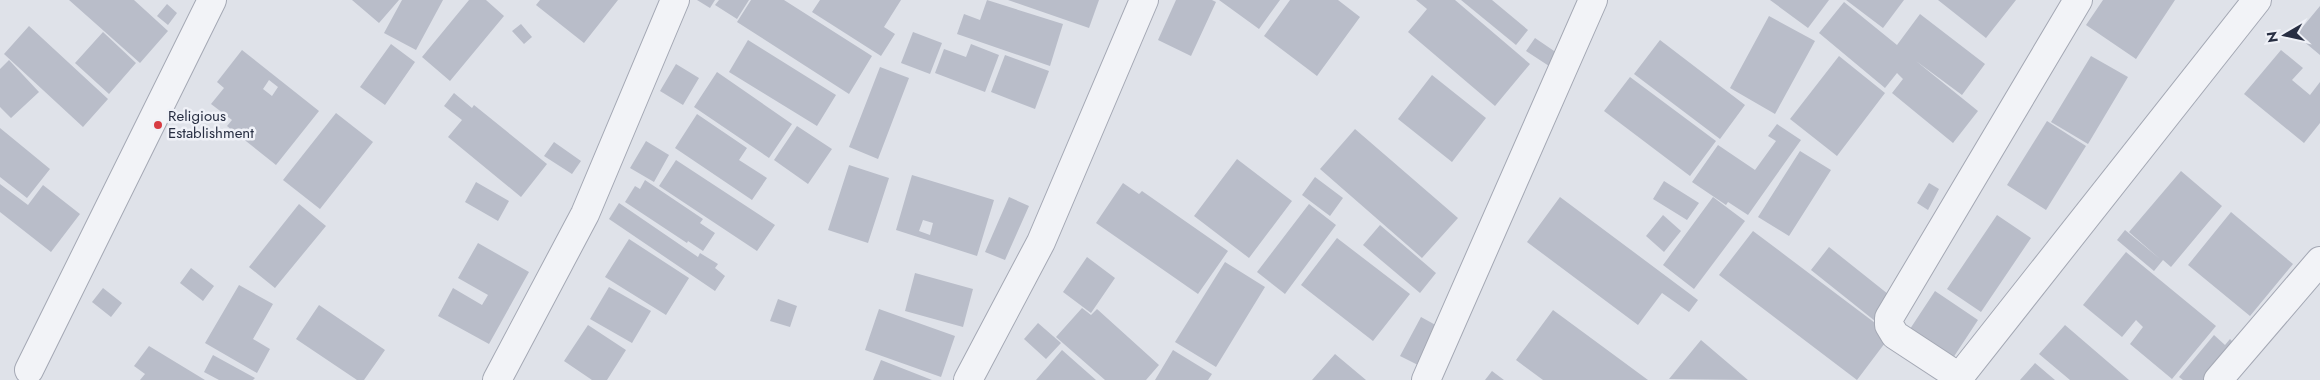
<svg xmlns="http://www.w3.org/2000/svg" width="2320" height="380" font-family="Jost,sans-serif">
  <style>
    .building { fill: #b9bdc9; fill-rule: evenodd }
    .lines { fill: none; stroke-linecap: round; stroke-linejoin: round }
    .minor-casing { stroke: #a4a8b4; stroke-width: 30 }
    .minor { stroke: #f2f3f7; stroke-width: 28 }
    .poi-dot { fill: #d73b42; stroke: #eff1f7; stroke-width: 2 }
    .labels { text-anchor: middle; stroke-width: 5; stroke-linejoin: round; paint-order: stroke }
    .poi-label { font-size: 15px; fill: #272e42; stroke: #eff1f7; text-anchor: start }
  </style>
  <rect width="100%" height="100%" fill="#dfe2e9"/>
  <path class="building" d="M 69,0 L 134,0 L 168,31 L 140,63 Z
    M 352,0 L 399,0 L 379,23 Z
    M 402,0 L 443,0 L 416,50 L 384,33 Z
    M 469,0 L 486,0 L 504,16 L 450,81 L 422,57 Z
    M 540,0 L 618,0 L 584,43 L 536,5 Z
    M 697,0 L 715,0 L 710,8 Z
    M 719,0 L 749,0 L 737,19 L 715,5 Z
    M 751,0 L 784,0 L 872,56 L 849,94 L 737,22 Z
    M 820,0 L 901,0 L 884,27 L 895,34 L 881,56 L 812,12 Z
    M 987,0 L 1063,24 L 1050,66 L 957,34 L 964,14 L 980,20 Z
    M 1008,0 L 1099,0 L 1089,28 Z
    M 1176,0 L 1212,0 L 1216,2 L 1191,56 L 1158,40 Z
    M 1219,0 L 1280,0 L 1259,29 Z
    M 1290,0 L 1338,0 L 1360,17 L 1317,76 L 1264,36 Z
    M 1416,0 L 1455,0 L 1530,64 L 1495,106 L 1408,32 L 1427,9 Z
    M 1461,0 L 1492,0 L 1528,30 L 1516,45 Z
    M 1770,0 L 1829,0 L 1808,28 Z
    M 1846,0 L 1904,0 L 1883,28 Z
    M 1938,0 L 2016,0 L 1986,38 Z
    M 2103,0 L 2175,0 L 2136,59 L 2086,25 Z
    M 1844,2 L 1897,45 L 1920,14 L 1985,64 L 1962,95 L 1916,61 L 1978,111 L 1953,143 L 1892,93 L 1903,79 L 1897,73 L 1885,88 L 1819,33 Z
    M 167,4 L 177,13 L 168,25 L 157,16 Z
    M 2320,6 L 2320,55 L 2296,35 Z
    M 1769,16 L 1815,41 L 1775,114 L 1730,88 Z
    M 521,24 L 532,37 L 524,44 L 512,31 Z
    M 29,26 L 108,99 L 83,127 L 4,54 Z
    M 103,32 L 136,63 L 109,94 L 75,63 Z
    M 913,32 L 942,43 L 930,74 L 901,63 Z
    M 1535,38 L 1557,53 L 1549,66 L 1526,51 Z
    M 748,40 L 836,95 L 817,126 L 729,72 Z
    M 1660,40 L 1745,105 L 1720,139 L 1634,74 Z
    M 391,44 L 415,62 L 385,105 L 360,87 Z
    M 971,44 L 999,55 L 985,92 L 935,73 L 944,49 L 966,57 Z
    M 242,50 L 319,111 L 276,165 L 227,126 L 232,120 L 211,104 L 224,88 L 217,82 ZM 269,80 L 278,87 L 272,96 L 263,89 Z
    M 2281,50 L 2303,68 L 2292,80 L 2310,95 L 2320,82 L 2320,123 L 2304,143 L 2244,94 Z
    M 1005,55 L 1049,71 L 1035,109 L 991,92 Z
    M 1839,56 L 1885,93 L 1837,156 L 1790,119 Z
    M 2091,56 L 2128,77 L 2088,144 L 2051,122 Z
    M 9,60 L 39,92 L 11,118 L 0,107 L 0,69 Z
    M 676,64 L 699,78 L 683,105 L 660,91 Z
    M 880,67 L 909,78 L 878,159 L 849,147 Z
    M 717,72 L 792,124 L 769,158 L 694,107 Z
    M 1432,75 L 1486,118 L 1452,162 L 1398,119 Z
    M 1630,77 L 1716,141 L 1690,176 L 1604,111 Z
    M 454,93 L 472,108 L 474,105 L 547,164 L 521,197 L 448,137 L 462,120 L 444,106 Z
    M 336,113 L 373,142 L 320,209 L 283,180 Z
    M 697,114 L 747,148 L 739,160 L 767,178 L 752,200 L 675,148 Z
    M 2047,121 L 2086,146 L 2046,210 L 2007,185 Z
    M 1777,124 L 1801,140 L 1748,215 L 1728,202 L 1726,205 L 1692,182 L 1718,145 L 1755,170 L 1776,141 L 1768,136 Z
    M 797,126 L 832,149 L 808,184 L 774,160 Z
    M 0,128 L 50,169 L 27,198 L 0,177 Z
    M 1355,129 L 1458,218 L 1422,258 L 1320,169 Z
    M 646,141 L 669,155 L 654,182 L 630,168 Z
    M 554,142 L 581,161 L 572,174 L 544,156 Z
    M 1800,151 L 1831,170 L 1789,236 L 1758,217 Z
    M 1237,159 L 1292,201 L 1249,258 L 1194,216 Z
    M 676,160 L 775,225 L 757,251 L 659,186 Z
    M 849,165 L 889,178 L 868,243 L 828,230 Z
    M 2181,171 L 2222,206 L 2171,267 L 2163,260 L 2154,271 L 2117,240 L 2125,230 L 2160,259 L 2129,232 Z
    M 912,175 L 994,200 L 977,256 L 896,230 ZM 923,220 L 933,223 L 930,235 L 919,231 Z
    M 1315,177 L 1343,198 L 1330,216 L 1302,195 Z
    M 645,180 L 703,219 L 700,223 L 715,233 L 703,251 L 688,241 L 687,243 L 625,202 L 635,186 L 640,189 Z
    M 1664,181 L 1699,203 L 1687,220 L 1653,199 Z
    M 476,182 L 509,201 L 498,221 L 465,202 Z
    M 1123,183 L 1139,194 L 1142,191 L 1228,251 L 1198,294 L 1096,223 Z
    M 1929,183 L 1939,189 L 1928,210 L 1917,203 Z
    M 0,184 L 28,205 L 43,185 L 80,214 L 51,252 L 0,212 Z
    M 1009,197 L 1029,206 L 1005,260 L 985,252 Z
    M 1560,197 L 1698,300 L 1689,312 L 1662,293 L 1638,325 L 1527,242 Z
    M 1713,197 L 1745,221 L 1694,289 L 1663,265 Z
    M 619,203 L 698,257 L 700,253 L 718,264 L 715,268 L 725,276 L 715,291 L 609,219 Z
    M 299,204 L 326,226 L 275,288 L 249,267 Z
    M 1309,204 L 1336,225 L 1285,294 L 1257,272 Z
    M 2231,212 L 2293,264 L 2250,316 L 2188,265 Z
    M 1663,215 L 1681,231 L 1664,252 L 1646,236 Z
    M 1997,215 L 2031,238 L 1981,312 L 1947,289 Z
    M 1380,225 L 1436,273 L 1420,293 L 1363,245 Z
    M 1753,231 L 1891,335 L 1857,380 L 1719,275 Z
    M 1337,238 L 1410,294 L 1373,341 L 1301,285 Z
    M 629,239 L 689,278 L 666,315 L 605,277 Z
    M 478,243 L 529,272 L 489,344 L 438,316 L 453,288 L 482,305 L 488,295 L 458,278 Z
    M 1829,247 L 1893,298 L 1875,321 L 1811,270 Z
    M 2126,252 L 2216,326 L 2172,379 L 2130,344 L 2143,327 L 2136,320 L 2122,337 L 2083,305 Z
    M 1087,257 L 1115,278 L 1091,313 L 1063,292 Z
    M 1225,262 L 1265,287 L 1216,367 L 1175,342 Z
    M 191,268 L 214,286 L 203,301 L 180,283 Z
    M 915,273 L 973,289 L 963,327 L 905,311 Z
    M 239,285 L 273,304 L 253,339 L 270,349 L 257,373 L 205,343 Z
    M 609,287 L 651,311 L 632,343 L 590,319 Z
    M 103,288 L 122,303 L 111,317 L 92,302 Z
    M 1935,291 L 1978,320 L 1953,358 L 1910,329 Z
    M 778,299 L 797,306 L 790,327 L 770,321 Z
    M 319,305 L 385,350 L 364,380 L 357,380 L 296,339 Z
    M 1082,308 L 1091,315 L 1097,309 L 1159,365 L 1146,380 L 1105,380 L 1056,337 Z
    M 879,309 L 955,336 L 941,377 L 865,350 Z
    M 1553,310 L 1648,380 L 1543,380 L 1516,360 Z
    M 1421,317 L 1441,328 L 1420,366 L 1400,356 Z
    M 1038,323 L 1061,343 L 1046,359 L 1024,339 Z
    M 588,325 L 626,350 L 607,380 L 592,380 L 564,361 Z
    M 2065,325 L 2129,380 L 2070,380 L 2039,354 Z
    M 2214,335 L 2225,345 L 2230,339 L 2237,346 L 2208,380 L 2183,380 L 2179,377 Z
    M 1701,340 L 1748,380 L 1669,379 Z
    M 149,346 L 205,380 L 140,380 L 145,374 L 134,366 Z
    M 1062,350 L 1096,380 L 1036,380 Z
    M 1173,350 L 1212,374 L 1208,380 L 1155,380 Z
    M 1335,354 L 1366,380 L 1312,380 Z
    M 213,355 L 255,378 L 253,380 L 219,380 L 204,372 Z
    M 881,360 L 932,380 L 873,380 Z
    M 2035,363 L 2055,380 L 2020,380 Z
    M 1492,371 L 1504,380 L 1485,380 Z"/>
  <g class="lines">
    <defs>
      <path id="minor" d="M 29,370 L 212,0
        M 1959,377 L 1895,335 L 1889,325 L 1889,318 L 2078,0
        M 497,380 L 585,214 L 675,0
        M 968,380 L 1041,242 L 1144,0
        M 1426,380 L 1593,0
        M 1957,380 L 2257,0
        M 2218,380 L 2320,261"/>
    </defs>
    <use href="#minor" class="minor-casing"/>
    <use href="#minor" class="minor"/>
  </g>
  <circle class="poi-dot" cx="158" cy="125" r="5"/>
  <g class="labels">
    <g class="poi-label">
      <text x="168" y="121">Religious<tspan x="168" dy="17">Establishment</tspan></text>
    </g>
  </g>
  <g transform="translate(2285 35) rotate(261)" stroke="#eff1f7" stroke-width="4" paint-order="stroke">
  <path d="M0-4L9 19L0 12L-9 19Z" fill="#272e42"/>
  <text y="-8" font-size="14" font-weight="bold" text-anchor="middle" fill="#272e42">N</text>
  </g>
</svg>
